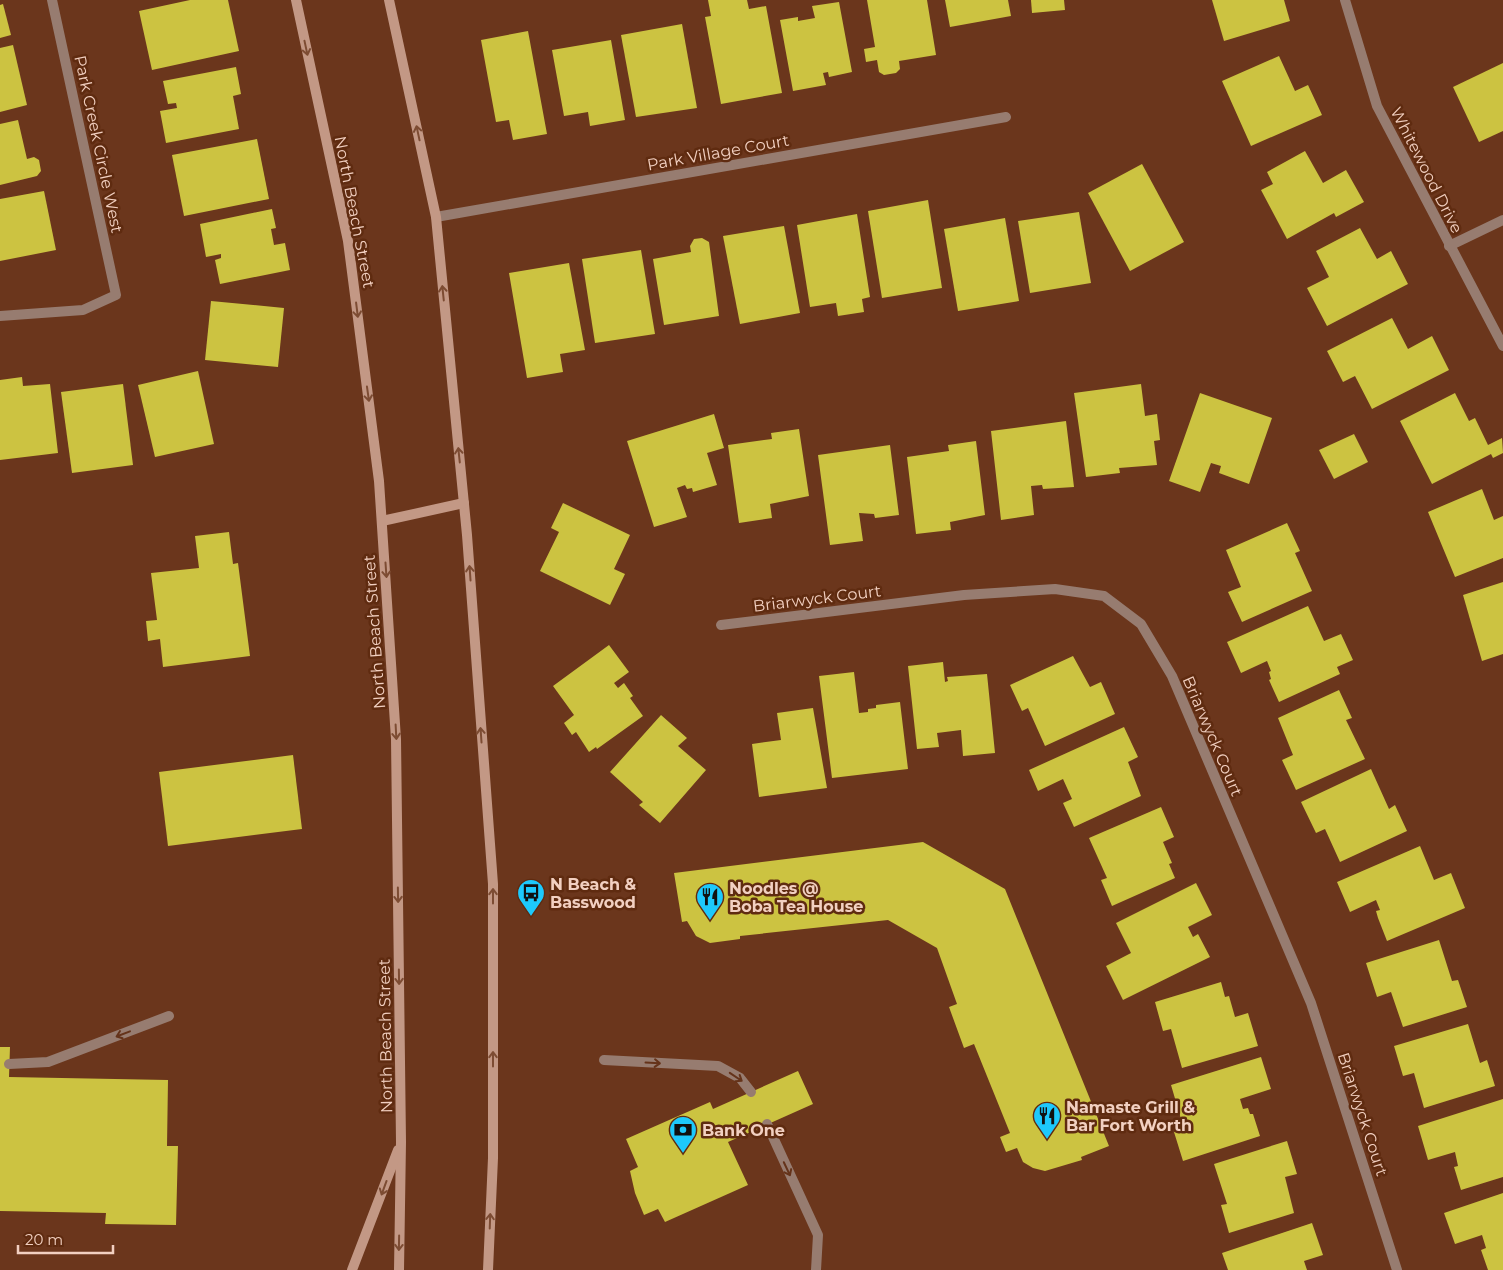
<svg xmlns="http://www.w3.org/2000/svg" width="1503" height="1270" viewBox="0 0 1503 1270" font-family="Montserrat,sans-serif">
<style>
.building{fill:#ccc341}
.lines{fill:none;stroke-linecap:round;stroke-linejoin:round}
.lane{stroke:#977c70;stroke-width:10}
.street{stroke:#977c70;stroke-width:10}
.secondary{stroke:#c39885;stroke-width:10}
.oneway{stroke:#7d4c33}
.oneway2{stroke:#65331a}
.labels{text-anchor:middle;stroke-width:5;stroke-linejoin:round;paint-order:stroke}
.street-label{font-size:16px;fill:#f2d0c1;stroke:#5f2b10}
.poi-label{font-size:16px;font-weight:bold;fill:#f2d0c1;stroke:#5f2b10;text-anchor:start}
</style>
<rect width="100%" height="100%" fill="#6b361c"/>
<g class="building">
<path d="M 190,0 L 228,0 L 239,51 L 152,70 L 139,11 Z"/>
<path d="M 708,0 L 747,0 L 749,9 L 766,6 L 782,93 L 721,104 L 705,17 L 711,16 Z"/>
<path d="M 867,0 L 927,0 L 936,55 L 899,61 L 900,69 L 896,73 L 884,75 L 879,72 L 877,60 L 866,62 L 864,49 L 875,47 Z"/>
<path d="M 945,0 L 1008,0 L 1011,16 L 950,27 Z"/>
<path d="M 1031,0 L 1064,0 L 1065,10 L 1032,13 Z"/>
<path d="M 1212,0 L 1284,0 L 1290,21 L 1224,41 Z"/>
<path d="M 839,2 L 852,72 L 829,77 L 828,72 L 823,73 L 826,85 L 793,91 L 780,20 L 798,17 L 798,21 L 815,18 L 812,6 Z"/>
<path d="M 3,4 L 11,35 L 0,38 L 0,5 Z"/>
<path d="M 682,24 L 697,108 L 636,117 L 621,35 Z"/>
<path d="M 528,31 L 547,134 L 513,140 L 509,120 L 496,122 L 481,40 Z"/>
<path d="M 611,40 L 625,120 L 590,126 L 588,112 L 564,116 L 552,50 Z"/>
<path d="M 13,45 L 27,105 L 0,112 L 0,48 Z"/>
<path d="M 1279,56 L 1295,91 L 1308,85 L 1322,115 L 1251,146 L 1222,81 Z"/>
<path d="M 1503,63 L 1503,131 L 1479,142 L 1453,87 Z"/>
<path d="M 236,67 L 241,94 L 233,96 L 239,129 L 166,143 L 160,111 L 177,108 L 176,103 L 168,104 L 163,81 Z"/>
<path d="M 18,120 L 27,159 L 34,157 L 39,160 L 41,171 L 37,176 L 0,185 L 0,124 Z"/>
<path d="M 257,139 L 269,199 L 184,216 L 172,155 Z"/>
<path d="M 1305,151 L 1323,183 L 1346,170 L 1364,202 L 1336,217 L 1334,213 L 1287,239 L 1261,190 L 1273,184 L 1267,172 Z"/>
<path d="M 1142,164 L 1184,242 L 1130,271 L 1088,193 Z"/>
<path d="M 44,191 L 56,250 L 0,261 L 0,199 Z"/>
<path d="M 928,200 L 942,288 L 882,298 L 868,211 Z"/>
<path d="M 272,209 L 276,228 L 271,229 L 274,245 L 285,243 L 290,270 L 220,284 L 215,260 L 221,258 L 221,254 L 206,257 L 200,224 Z"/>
<path d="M 1079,212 L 1091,283 L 1030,293 L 1018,221 Z"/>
<path d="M 857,214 L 870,297 L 862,299 L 864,312 L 838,316 L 836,303 L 810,307 L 797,225 Z"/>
<path d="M 1005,218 L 1019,301 L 958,311 L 944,229 Z"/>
<path d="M 784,226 L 800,313 L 740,324 L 723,236 Z"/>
<path d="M 1360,228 L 1377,259 L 1391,251 L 1408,284 L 1327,326 L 1307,288 L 1329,277 L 1316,251 Z"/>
<path d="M 702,238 L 709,242 L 719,316 L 664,325 L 653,259 L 691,252 L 690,246 L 694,239 Z"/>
<path d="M 641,250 L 655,334 L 595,343 L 582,259 Z"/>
<path d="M 569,263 L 585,350 L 560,354 L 563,372 L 527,378 L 509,273 Z"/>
<path d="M 211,301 L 284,308 L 278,367 L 205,360 Z"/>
<path d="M 1392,318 L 1408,349 L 1432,336 L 1449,370 L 1372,409 L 1355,376 L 1343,382 L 1327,351 Z"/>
<path d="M 198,371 L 214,444 L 155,457 L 138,385 Z"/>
<path d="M 22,377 L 23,386 L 50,384 L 58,453 L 0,460 L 0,380 Z"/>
<path d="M 123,384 L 133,465 L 72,473 L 61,392 Z"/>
<path d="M 1141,384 L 1145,416 L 1157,414 L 1160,440 L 1154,441 L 1157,465 L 1119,468 L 1120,473 L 1086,477 L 1074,393 Z"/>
<path d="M 1200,393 L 1272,418 L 1249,484 L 1219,473 L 1221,466 L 1211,463 L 1200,492 L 1169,481 Z"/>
<path d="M 1455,393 L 1469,421 L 1475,418 L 1488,445 L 1502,438 L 1503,453 L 1493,458 L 1491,454 L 1432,484 L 1400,421 Z"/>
<path d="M 714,414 L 724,448 L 707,453 L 717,485 L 693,492 L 692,488 L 687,489 L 685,485 L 677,488 L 687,517 L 654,527 L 627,441 Z"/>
<path d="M 1066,421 L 1074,487 L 1043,489 L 1042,485 L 1031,486 L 1034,515 L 1001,520 L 991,431 Z"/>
<path d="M 799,429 L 809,496 L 770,504 L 772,518 L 739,523 L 728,445 L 772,439 L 771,433 Z"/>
<path d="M 1354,434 L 1368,462 L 1334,479 L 1319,450 Z"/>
<path d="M 976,441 L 985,515 L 950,522 L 951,530 L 916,534 L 907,457 L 949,451 L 948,445 Z"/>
<path d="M 890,445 L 899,515 L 875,518 L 874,514 L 859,513 L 863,541 L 830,545 L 818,455 Z"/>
<path d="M 1482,489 L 1494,520 L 1503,516 L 1503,558 L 1455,577 L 1428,512 Z"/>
<path d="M 563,503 L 630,535 L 614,569 L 625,574 L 610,605 L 540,571 L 559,532 L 551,528 Z"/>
<path d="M 1287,523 L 1300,551 L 1295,553 L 1312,591 L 1242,622 L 1228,592 L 1241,587 L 1226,550 Z"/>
<path d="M 229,532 L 233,564 L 238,563 L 250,656 L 163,667 L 160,639 L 148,641 L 146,621 L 157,620 L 151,573 L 199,568 L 195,536 Z"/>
<path d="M 1503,582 L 1503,654 L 1482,661 L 1463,595 Z"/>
<path d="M 1308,606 L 1324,641 L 1341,634 L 1353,660 L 1337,667 L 1340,674 L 1279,702 L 1269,680 L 1271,679 L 1269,672 L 1271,671 L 1267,661 L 1241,673 L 1227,642 Z"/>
<path d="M 609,645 L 629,672 L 614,683 L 618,688 L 624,683 L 633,696 L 630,698 L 643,716 L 597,749 L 596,747 L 589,752 L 576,732 L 572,735 L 564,723 L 574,715 L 553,686 Z"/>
<path d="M 1073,656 L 1090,687 L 1101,682 L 1115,714 L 1045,746 L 1028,708 L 1022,711 L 1010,685 Z"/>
<path d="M 943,662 L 945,682 L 948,681 L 947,677 L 987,674 L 995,753 L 963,756 L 961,730 L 937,733 L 939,747 L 917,749 L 908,666 Z"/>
<path d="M 854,672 L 859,713 L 868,712 L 868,709 L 876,708 L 876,705 L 900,702 L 908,769 L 832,778 L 819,676 Z"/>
<path d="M 1339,690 L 1352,718 L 1346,720 L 1365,759 L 1296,790 L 1282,760 L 1293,755 L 1278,718 Z"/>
<path d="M 813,708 L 827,788 L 759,797 L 752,744 L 781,740 L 777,713 Z"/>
<path d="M 661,715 L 687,738 L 678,746 L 706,770 L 660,823 L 639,805 L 643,802 L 610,772 Z"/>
<path d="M 1124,727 L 1138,757 L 1128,762 L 1141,796 L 1074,827 L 1063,803 L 1072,799 L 1063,779 L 1038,791 L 1029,770 Z"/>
<path d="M 293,755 L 302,829 L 168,846 L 159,772 Z"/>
<path d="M 1371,769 L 1389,809 L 1395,805 L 1407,831 L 1340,862 L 1325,829 L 1316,833 L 1301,802 Z"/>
<path d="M 1161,807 L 1174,837 L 1163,842 L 1172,863 L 1169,864 L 1175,878 L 1112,906 L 1101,880 L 1107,878 L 1089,838 Z"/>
<path d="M 923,842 L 1005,889 L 1109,1146 L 1081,1157 L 1082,1160 L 1045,1171 L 1033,1168 L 1023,1162 L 1017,1148 L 1006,1152 L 1000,1137 L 1010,1133 L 974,1044 L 964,1048 L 949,1007 L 957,1004 L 937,948 L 888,920 L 740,936 L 740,939 L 710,943 L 696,936 L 687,921 L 682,922 L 674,873 Z"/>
<path d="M 1420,846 L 1434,880 L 1451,873 L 1465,908 L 1387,941 L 1378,918 L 1376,911 L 1380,910 L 1376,900 L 1350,912 L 1337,882 Z"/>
<path d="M 1196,883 L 1212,915 L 1188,927 L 1193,937 L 1198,934 L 1210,957 L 1123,1000 L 1106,966 L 1131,953 L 1116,923 Z"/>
<path d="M 1439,940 L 1452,981 L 1458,980 L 1467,1007 L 1403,1027 L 1391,992 L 1377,997 L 1366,963 Z"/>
<path d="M 1221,982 L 1225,997 L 1229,996 L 1235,1017 L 1248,1013 L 1258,1046 L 1182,1068 L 1171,1029 L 1163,1031 L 1155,1002 Z"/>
<path d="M 1468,1024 L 1480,1063 L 1487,1060 L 1495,1086 L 1424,1108 L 1414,1073 L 1403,1076 L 1394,1046 Z"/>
<path d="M 0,1047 L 10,1047 L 9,1077 L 168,1080 L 167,1146 L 178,1146 L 176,1225 L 105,1224 L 106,1213 L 0,1211 Z"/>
<path d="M 1261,1057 L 1271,1089 L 1240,1099 L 1243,1109 L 1248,1108 L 1250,1114 L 1253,1114 L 1260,1136 L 1183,1161 L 1174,1132 L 1184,1129 L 1171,1085 Z"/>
<path d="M 798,1071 L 813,1104 L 728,1142 L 748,1185 L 665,1222 L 658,1209 L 644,1215 L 635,1193 L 630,1171 L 638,1167 L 626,1139 L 710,1102 L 713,1109 Z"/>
<path d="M 1503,1099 L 1503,1177 L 1461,1190 L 1454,1167 L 1458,1166 L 1455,1152 L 1428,1160 L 1418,1126 Z"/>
<path d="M 1287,1141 L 1297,1174 L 1285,1177 L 1294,1213 L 1229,1233 L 1221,1205 L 1227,1204 L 1214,1164 Z"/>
<path d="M 1503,1193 L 1503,1270 L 1488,1270 L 1481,1250 L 1486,1248 L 1482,1235 L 1455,1244 L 1444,1213 Z"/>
<path d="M 1312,1223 L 1323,1255 L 1304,1261 L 1307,1270 L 1228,1270 L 1222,1253 Z"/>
</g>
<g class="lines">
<g class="lane">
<path d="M 604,1060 L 718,1066 L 740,1078 L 751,1092"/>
<path d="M 9,1064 L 48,1062 L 169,1016"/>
<path d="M 767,1124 L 818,1235 L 816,1270"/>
</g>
<g class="street">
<path d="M 1345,0 L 1377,106 L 1503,346"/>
<path d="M 436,217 L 1006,117"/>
<path d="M 1449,246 L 1503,220"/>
<path d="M 0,316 L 83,310 L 116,295 L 52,0"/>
<path d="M 721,625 L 964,595 L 1055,589 L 1104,596 L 1141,624 L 1172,676 L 1311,1003 L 1397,1270"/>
</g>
<g class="secondary">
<path d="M 296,0 L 348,241 L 379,481 L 396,739 L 401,1142 L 399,1270"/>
<path d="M 389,0 L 436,217 L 467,535 L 493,884 L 493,1158 L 488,1270"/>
<path d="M 382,521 L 464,503"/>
<path d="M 352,1270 L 398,1150"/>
</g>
</g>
<defs><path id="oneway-shaft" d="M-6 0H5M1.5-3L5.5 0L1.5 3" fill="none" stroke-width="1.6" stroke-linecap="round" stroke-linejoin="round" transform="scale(1.25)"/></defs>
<g class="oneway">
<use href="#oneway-shaft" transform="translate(306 48) rotate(78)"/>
<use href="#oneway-shaft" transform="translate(418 133) rotate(-102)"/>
<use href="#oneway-shaft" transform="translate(443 293) rotate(-96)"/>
<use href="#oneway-shaft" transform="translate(357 310) rotate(83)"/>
<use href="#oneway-shaft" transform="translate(368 394) rotate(82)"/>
<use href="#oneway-shaft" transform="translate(459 455) rotate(-96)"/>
<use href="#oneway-shaft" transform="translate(386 570) rotate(86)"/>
<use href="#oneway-shaft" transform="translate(470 573) rotate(-94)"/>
<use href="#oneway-shaft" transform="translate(396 732) rotate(87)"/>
<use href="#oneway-shaft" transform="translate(481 735) rotate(-94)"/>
<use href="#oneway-shaft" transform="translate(398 895) rotate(89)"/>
<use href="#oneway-shaft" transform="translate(493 896) rotate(-90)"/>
<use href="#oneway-shaft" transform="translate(399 977) rotate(89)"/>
<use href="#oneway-shaft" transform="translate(493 1059) rotate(-90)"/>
<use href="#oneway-shaft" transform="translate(384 1188) rotate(110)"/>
<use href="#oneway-shaft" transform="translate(490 1221) rotate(-88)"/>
<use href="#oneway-shaft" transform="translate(399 1243) rotate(91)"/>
</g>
<g class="oneway2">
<use href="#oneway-shaft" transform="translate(123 1034) rotate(159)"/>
<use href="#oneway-shaft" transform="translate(653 1063) rotate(3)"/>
<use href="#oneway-shaft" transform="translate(736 1077) rotate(34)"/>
<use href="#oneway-shaft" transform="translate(787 1169) rotate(65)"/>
</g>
<defs>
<symbol id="bus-pin" viewBox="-11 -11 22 30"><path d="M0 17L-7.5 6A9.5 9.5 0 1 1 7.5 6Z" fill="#1dc9fc" stroke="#5f2b10"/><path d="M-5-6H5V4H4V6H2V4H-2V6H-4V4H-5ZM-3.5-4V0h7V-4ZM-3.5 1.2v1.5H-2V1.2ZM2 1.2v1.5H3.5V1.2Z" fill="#111"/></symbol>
<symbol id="restaurant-pin" viewBox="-11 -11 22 30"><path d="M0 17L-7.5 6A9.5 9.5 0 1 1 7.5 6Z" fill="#1dc9fc" stroke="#5f2b10"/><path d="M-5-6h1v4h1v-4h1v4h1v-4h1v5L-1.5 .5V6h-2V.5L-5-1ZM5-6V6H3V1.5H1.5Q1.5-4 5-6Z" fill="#111"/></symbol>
<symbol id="bank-pin" viewBox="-11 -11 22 30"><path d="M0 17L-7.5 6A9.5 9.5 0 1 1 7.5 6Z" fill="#1dc9fc" stroke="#5f2b10"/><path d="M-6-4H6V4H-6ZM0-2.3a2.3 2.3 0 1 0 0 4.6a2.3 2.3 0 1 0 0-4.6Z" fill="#111"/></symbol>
</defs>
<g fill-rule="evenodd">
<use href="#bus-pin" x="515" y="877" width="32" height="43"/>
<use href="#restaurant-pin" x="694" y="881" width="32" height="43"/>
<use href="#restaurant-pin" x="1031" y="1100" width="32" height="43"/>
<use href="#bank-pin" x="667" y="1114" width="32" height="43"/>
</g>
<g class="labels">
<g class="street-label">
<text transform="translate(99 144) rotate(78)" y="6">Park Creek Circle West</text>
<text transform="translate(718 152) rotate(-10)" y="6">Park Village Court</text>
<text transform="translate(1427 170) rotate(63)" y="6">Whitewood Drive</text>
<text transform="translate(355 212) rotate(79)" y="6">North Beach Street</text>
<text transform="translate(817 598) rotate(-7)" y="6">Briarwyck Court</text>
<text transform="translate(374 632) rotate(-94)" y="6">North Beach Street</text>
<text transform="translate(1213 736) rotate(67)" y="6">Briarwyck Court</text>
<text transform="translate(385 1036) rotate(-91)" y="6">North Beach Street</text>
<text transform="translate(1363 1114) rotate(72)" y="6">Briarwyck Court</text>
</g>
<g class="poi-label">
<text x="550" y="890">N Beach &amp;<tspan x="550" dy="18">Basswood</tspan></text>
<text x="729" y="894">Noodles @<tspan x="729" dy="18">Boba Tea House</tspan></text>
<text x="1066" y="1113">Namaste Grill &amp;<tspan x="1066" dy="18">Bar Fort Worth</tspan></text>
<text x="702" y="1136">Bank One</text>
</g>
</g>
<path d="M18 1245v8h95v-8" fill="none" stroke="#f2d0c1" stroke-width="2.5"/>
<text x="25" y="1245" font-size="15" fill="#f2d0c1" stroke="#5f2b10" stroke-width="4" paint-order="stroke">20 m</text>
</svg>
